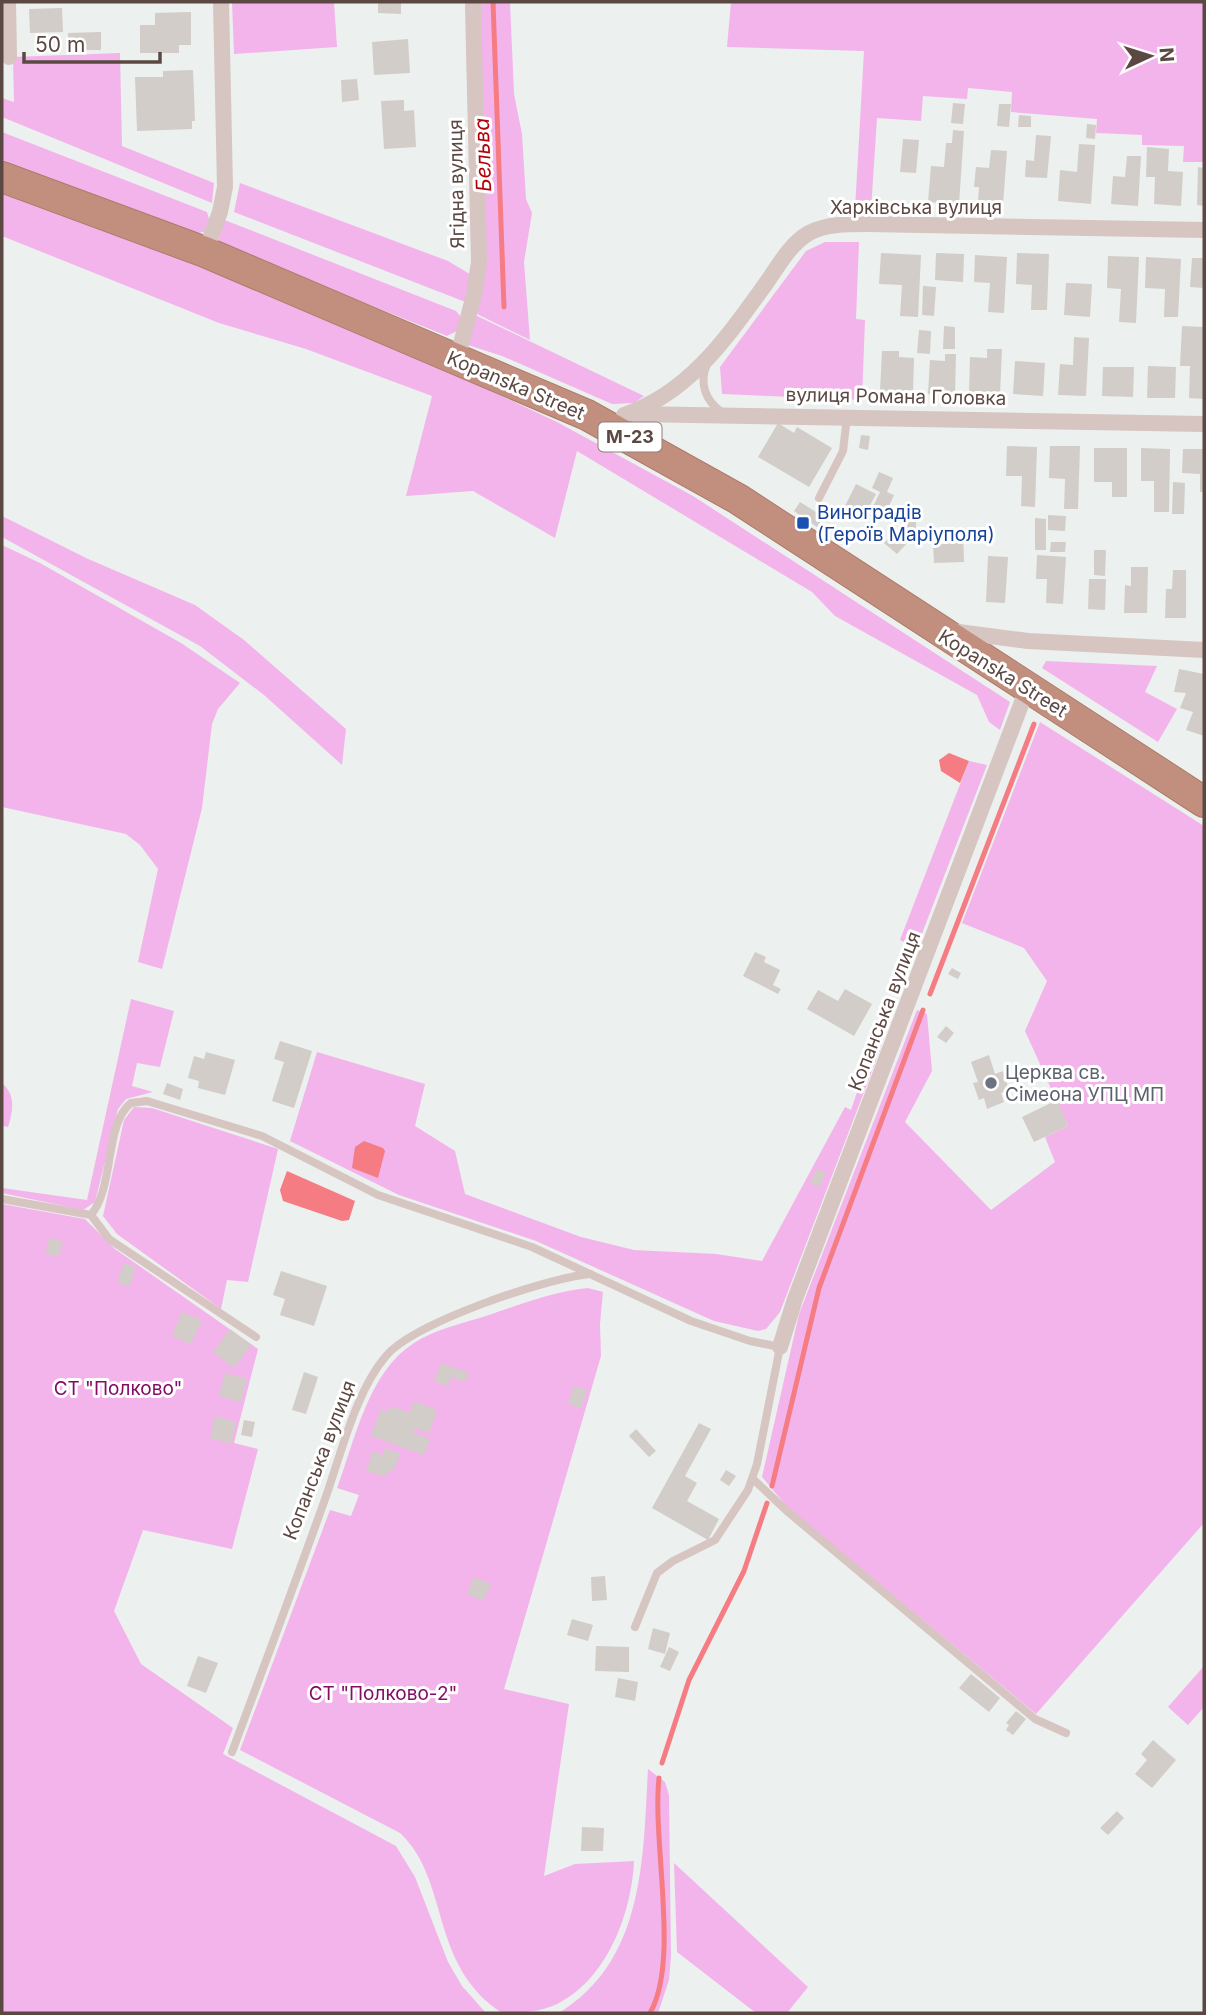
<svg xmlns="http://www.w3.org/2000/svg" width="1206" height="2015" viewBox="0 0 1206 2015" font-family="Inter,sans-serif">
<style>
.green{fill:#f3b4eb}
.water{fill:#f57c83}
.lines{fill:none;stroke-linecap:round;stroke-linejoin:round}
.stream{stroke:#f57c83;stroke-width:5}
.building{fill:#d2cdc8}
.highway-casing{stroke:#ad7b69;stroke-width:32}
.lane{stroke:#d6c5c1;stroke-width:8}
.street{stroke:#d6c5c1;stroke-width:16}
.highway{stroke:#c28f7e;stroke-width:30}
.transit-dot{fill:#1a4fb4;stroke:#fff;stroke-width:2.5}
.worship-dot{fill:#6b7280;stroke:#fff;stroke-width:2.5}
.labels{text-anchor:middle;stroke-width:6;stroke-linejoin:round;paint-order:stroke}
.shield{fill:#fff;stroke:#8d7f7b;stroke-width:2}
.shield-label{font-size:18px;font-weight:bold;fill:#5c4843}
.street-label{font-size:19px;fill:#5c4843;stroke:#fff}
.transit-label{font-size:19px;fill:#164399;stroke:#fff;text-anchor:start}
.worship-label{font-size:19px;fill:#5b616d;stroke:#fff;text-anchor:start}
.park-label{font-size:19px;fill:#840c67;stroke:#fff}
.water-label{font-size:21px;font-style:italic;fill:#b20009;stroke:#fff}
</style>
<rect width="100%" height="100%" fill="#ecf0ef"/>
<g class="green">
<path d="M 232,2 L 334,2 L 337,47 L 234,54 Z"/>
<path d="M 477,2 L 510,2 L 514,94 L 522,134 L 526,199 L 532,213 L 524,262 L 530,340 L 473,312 Z"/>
<path d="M 731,2 L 1204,2 L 1204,162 L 1183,162 L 1184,146 L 1142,145 L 1142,135 L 1096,133 L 1097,119 L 1011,112 L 1012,92 L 968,88 L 967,99 L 923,96 L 921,121 L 877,118 L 871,210 L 855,209 L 864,51 L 727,47 Z"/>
<path d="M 120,53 L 122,146 L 214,183 L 212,203 L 2,117 L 2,98 L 14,102 L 13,57 Z"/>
<path d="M 2,132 L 207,212 L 209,219 L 204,232 L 197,233 L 2,162 Z"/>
<path d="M 240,183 L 448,261 L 473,276 L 468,303 L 234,212 Z"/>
<path d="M 2,192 L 198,266 L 421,358 L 557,422 L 693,496 L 1010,702 L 1000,730 L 989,722 L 977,695 L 835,616 L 812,592 L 577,451 L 555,538 L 473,491 L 406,496 L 432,396 L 306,349 L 219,323 L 2,236 Z"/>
<path d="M 222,219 L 456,311 L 461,317 L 457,331 L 447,336 L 223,246 L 217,237 Z"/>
<path d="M 825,242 L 859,242 L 856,319 L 865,320 L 862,400 L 722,394 L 720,367 L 806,251 Z"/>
<path d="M 473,314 L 644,396 L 634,403 L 612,404 L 502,356 L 465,344 Z"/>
<path d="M 2,516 L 86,558 L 195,605 L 244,640 L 346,729 L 342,765 L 264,695 L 200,646 L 2,537 Z"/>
<path d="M 2,545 L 40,563 L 181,643 L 240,683 L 218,709 L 212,724 L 202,808 L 162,969 L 138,962 L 158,869 L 140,845 L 126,834 L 2,807 Z"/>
<path d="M 1046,661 L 1157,666 L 1145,692 L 1177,709 L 1158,742 L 1042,668 Z"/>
<path d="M 1040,722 L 1204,826 L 1204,1523 L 1036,1714 L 789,1509 L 762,1477 L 799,1314 L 917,1010 L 927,1014 L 932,1071 L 905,1122 L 991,1210 L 1055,1162 L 1045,1137 L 1068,1126 L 1025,1031 L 1047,981 L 1024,948 L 962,923 Z"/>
<path d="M 969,761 L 987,765 L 916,949 L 900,940 Z"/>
<path d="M 131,999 L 174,1011 L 160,1067 L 137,1063 L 132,1086 L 153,1092 L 126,1099 L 118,1109 L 95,1202 L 83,1210 L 2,1193 L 2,1188 L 87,1200 Z"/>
<path d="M 885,1010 L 889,1018 L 880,1050 L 780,1312 L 766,1329 L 758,1331 L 714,1321 L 536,1241 L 399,1195 L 290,1141 L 317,1052 L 425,1084 L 415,1126 L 455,1151 L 465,1194 L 581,1237 L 634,1250 L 716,1254 L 762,1261 L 845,1107 L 851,1110 Z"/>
<path d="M 2,1083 C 16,1095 13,1111 8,1127 L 2,1126 Z"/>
<path d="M 134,1107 L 152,1108 L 278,1149 L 248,1282 L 227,1280 L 221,1309 L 117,1234 L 103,1216 L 124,1120 Z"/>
<path d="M 2,1204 L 85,1219 L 115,1249 L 258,1349 L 234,1443 L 258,1449 L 232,1549 L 143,1530 L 114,1611 L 141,1664 L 233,1728 L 223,1754 L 396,1846 L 415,1877 L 448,1962 L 462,1986 L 486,2013 L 2,2013 Z"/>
<path d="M 588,1288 L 603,1292 L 600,1324 L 601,1356 L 504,1689 L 569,1704 L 544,1876 L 575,1864 L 634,1861 C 632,1910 609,1974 564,2000 C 546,2012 523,2013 502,2013 C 428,1964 451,1881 400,1833 L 240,1750 L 330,1510 L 351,1516 L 359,1495 L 337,1488 C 355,1440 368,1372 414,1343 C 436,1329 464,1323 489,1315 C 522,1304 554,1291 588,1288 Z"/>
<path d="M 1204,1666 L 1204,1707 L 1188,1725 L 1168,1707 Z"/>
<path d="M 648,1769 L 665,1782 L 669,1795 L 671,1956 L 669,1980 L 658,2013 L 559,2013 C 645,1960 643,1858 648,1769 Z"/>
<path d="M 674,1863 L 808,1987 L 787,2013 L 756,2013 L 677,1952 Z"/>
</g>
<g class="water">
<path d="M 949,753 L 969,761 L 960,783 L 941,771 L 939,760 Z"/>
<path d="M 364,1141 L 383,1148 L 385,1151 L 378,1178 L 352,1168 L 355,1147 Z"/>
<path d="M 287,1171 L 355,1201 L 349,1220 L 342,1221 L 283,1201 L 280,1190 Z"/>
</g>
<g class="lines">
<g class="stream">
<path d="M 493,2 L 504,307"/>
<path d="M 930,994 L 1034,724"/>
<path d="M 772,1486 L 819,1288 L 923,1010"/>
<path d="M 662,1763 L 689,1680 L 744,1571 L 767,1503"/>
<path d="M 650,2013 C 680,1961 652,1843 659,1778"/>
</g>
</g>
<g class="building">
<path d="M 378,2 L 401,2 L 401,14 L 378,13 Z"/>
<path d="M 62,8 L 63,32 L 30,33 L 29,9 Z"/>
<path d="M 191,12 L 191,45 L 179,45 L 179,53 L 140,53 L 140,25 L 155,25 L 155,13 Z"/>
<path d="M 101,32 L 101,50 L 68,50 L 68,33 Z"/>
<path d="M 408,39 L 410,73 L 374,75 L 372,42 Z"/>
<path d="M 193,70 L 195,121 L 192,121 L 192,129 L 137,131 L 135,77 L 163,77 L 163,71 Z"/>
<path d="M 357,79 L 359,100 L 342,102 L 341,80 Z"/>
<path d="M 404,100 L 404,111 L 414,110 L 416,147 L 384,149 L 381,101 Z"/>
<path d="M 953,103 L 965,104 L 963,124 L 951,123 Z"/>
<path d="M 999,104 L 1011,104 L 1009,127 L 997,126 Z"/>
<path d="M 1019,115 L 1031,116 L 1031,127 L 1018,127 Z"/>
<path d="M 1087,124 L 1096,125 L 1095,139 L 1086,138 Z"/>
<path d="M 953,130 L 964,131 L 959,204 L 928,202 L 931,166 L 944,167 L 946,143 L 952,143 Z"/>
<path d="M 1036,135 L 1051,136 L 1047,178 L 1025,177 L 1026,160 L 1034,161 Z"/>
<path d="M 903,139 L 919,140 L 916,173 L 900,172 Z"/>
<path d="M 1079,144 L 1095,145 L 1091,204 L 1058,201 L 1060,170 L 1077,172 Z"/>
<path d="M 1147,147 L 1169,149 L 1168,171 L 1183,172 L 1181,206 L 1154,204 L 1155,177 L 1146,177 Z"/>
<path d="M 991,150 L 1007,151 L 1003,205 L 978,202 L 979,187 L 974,187 L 976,167 L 989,168 Z"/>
<path d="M 1127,156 L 1141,156 L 1138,206 L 1111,204 L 1113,176 L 1125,177 Z"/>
<path d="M 1198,167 L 1204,168 L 1204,206 L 1197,205 Z"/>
<path d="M 881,253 L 921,255 L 918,317 L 900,316 L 902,285 L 879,284 Z"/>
<path d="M 936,253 L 964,254 L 963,282 L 935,280 Z"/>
<path d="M 1017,253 L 1049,254 L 1047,310 L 1031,310 L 1032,285 L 1016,284 Z"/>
<path d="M 975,255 L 1007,257 L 1004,313 L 988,312 L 990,283 L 974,282 Z"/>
<path d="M 1108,256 L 1139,257 L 1136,323 L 1119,322 L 1121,289 L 1107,288 Z"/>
<path d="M 1146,257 L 1181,259 L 1178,317 L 1164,317 L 1165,289 L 1145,288 Z"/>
<path d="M 1192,258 L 1204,258 L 1204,288 L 1190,287 Z"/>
<path d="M 1066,283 L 1092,284 L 1090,317 L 1064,315 Z"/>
<path d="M 923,286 L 936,287 L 934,316 L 922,315 Z"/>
<path d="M 944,326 L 955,327 L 955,349 L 943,349 Z"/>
<path d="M 1182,326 L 1204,327 L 1204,399 L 1189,398 L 1190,366 L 1180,366 Z"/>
<path d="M 919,330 L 931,331 L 930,354 L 917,353 Z"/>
<path d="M 1074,337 L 1089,338 L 1086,396 L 1058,395 L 1060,364 L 1073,365 Z"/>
<path d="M 987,349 L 1002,349 L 1000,395 L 969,393 L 970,357 L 987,358 Z"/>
<path d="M 882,351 L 899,351 L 899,357 L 914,358 L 913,392 L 880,391 Z"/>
<path d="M 945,354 L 956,354 L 955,395 L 928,394 L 930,360 L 945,361 Z"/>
<path d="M 1015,361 L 1045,363 L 1043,396 L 1013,394 Z"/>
<path d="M 1148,366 L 1176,367 L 1175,398 L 1147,398 Z"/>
<path d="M 1103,367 L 1134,367 L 1133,397 L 1102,396 Z"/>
<path d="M 778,423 L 794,433 L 797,427 L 832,448 L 809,487 L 758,457 Z"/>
<path d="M 861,435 L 870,436 L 868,450 L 859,448 Z"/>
<path d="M 1007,446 L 1037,447 L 1035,507 L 1021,506 L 1022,476 L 1006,476 Z"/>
<path d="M 1050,446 L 1080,446 L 1078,509 L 1064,509 L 1065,479 L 1049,478 Z"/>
<path d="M 1094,448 L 1127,448 L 1127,497 L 1112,497 L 1112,482 L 1094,482 Z"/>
<path d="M 1141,448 L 1170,449 L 1169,512 L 1154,512 L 1154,481 L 1141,481 Z"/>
<path d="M 1183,449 L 1204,449 L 1204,492 L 1200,492 L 1200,474 L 1182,473 Z"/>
<path d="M 879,472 L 893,478 L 887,492 L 894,495 L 884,517 L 871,511 L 880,492 L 872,488 Z"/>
<path d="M 1173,482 L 1185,483 L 1184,514 L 1172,514 Z"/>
<path d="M 856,484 L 876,494 L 865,515 L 845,506 Z"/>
<path d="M 800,502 L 824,517 L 817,527 L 794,511 Z"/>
<path d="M 1048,515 L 1066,516 L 1065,531 L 1048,530 Z"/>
<path d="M 1035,518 L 1046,519 L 1046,550 L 1035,550 Z"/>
<rect x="907" y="522" width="9" height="16"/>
<path d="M 896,530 L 909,541 L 897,554 L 884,543 Z"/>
<path d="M 963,530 L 964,562 L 934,563 L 933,544 L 946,544 L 946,531 Z"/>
<path d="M 1051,542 L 1066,542 L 1065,552 L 1050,552 Z"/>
<path d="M 1094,550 L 1106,550 L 1105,576 L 1094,575 Z"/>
<path d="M 1037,555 L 1066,557 L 1063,604 L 1046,603 L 1047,579 L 1036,579 Z"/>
<path d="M 988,556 L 1008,557 L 1005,603 L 986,602 Z"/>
<path d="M 1131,567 L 1148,567 L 1147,613 L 1124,613 L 1125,585 L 1131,586 Z"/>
<path d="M 1173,570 L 1186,570 L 1186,618 L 1165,618 L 1166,589 L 1172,589 Z"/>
<path d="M 1089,579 L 1106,579 L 1105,610 L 1088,609 Z"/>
<path d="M 1179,669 L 1204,674 L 1204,736 L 1186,730 L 1193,712 L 1180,708 L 1186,693 L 1174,692 Z"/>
<path d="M 755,952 L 766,957 L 764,962 L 780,970 L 773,985 L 781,989 L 778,994 L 743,976 Z"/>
<path d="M 952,968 L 961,973 L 958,979 L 948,974 Z"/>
<path d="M 845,989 L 872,1004 L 854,1036 L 807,1009 L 818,990 L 838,1001 Z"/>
<path d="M 946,1026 L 954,1033 L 946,1043 L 937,1037 Z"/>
<path d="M 280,1041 L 312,1051 L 294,1108 L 272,1101 L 284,1062 L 274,1059 Z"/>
<path d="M 206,1052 L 235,1060 L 225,1095 L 198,1088 L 199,1081 L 188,1078 L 194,1056 L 204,1059 Z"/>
<path d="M 989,1055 L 995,1074 L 1003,1071 L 1009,1090 L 1001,1093 L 1004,1102 L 987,1109 L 984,1098 L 979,1100 L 973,1083 L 978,1082 L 971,1062 Z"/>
<path d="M 167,1083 L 183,1089 L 180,1100 L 163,1094 Z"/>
<path d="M 1057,1100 L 1068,1126 L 1034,1142 L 1022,1117 Z"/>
<path d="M 817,1169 L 826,1173 L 819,1187 L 810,1183 Z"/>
<path d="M 50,1237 L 63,1242 L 58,1257 L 45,1253 Z"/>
<path d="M 124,1263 L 136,1267 L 129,1287 L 117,1282 Z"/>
<path d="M 281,1271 L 327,1286 L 314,1326 L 280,1315 L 285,1299 L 273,1295 Z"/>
<path d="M 182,1312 L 202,1320 L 191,1344 L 172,1336 Z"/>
<path d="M 230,1329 L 251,1345 L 234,1368 L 213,1352 Z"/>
<path d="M 441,1363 L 469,1373 L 465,1382 L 451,1377 L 448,1386 L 434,1381 Z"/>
<path d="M 304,1372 L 318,1377 L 306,1414 L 292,1410 Z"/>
<path d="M 225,1373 L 247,1379 L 241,1402 L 219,1396 Z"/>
<path d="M 574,1386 L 587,1390 L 581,1408 L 568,1404 Z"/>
<path d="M 414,1401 L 437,1410 L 429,1433 L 415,1428 L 414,1433 L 430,1439 L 424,1455 L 371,1436 L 381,1409 L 389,1412 L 391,1406 L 410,1413 Z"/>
<path d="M 215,1416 L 236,1422 L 231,1444 L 210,1438 Z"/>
<path d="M 244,1420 L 255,1422 L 252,1437 L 241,1435 Z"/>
<path d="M 699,1423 L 711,1429 L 685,1476 L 697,1483 L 687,1501 L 719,1519 L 708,1540 L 652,1508 Z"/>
<path d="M 636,1429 L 656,1451 L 649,1457 L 629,1436 Z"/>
<path d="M 385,1448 L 400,1453 L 395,1468 L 383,1476 L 366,1471 L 373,1451 L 383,1455 Z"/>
<path d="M 726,1470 L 736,1476 L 729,1486 L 720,1480 Z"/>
<path d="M 605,1576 L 607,1600 L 592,1601 L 591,1577 Z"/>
<path d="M 474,1577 L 491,1584 L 483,1601 L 467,1594 Z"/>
<path d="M 572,1619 L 593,1625 L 588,1641 L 567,1635 Z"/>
<path d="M 653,1628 L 670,1633 L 665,1654 L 648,1649 Z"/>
<path d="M 596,1646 L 629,1647 L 629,1672 L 595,1671 Z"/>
<path d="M 669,1647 L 679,1652 L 670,1671 L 660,1667 Z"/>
<path d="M 198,1656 L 218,1663 L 206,1693 L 187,1686 Z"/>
<path d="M 971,1674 L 1000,1698 L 989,1712 L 959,1688 Z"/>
<path d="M 618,1678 L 638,1682 L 635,1701 L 615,1697 Z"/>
<path d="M 1016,1711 L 1026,1719 L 1013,1735 L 1006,1730 L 1009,1725 L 1006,1723 Z"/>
<path d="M 1153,1740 L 1176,1760 L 1152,1788 L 1135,1774 L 1147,1760 L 1141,1754 Z"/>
<path d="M 1117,1811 L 1124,1818 L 1108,1835 L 1100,1828 Z"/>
<path d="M 582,1827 L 604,1828 L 603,1851 L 581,1851 Z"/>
</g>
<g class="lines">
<defs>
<path id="highway" d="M 2,177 L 205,252 L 587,415 L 738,499 L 1204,802"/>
</defs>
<use href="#highway" class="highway-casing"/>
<g class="lane">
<path d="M 707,364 C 699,383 705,401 722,412"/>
<path d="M 819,498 L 843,451 L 847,416"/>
<path d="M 2,1199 L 91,1215 L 109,1239 L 256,1337"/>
<path d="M 91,1215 C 115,1186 104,1124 131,1103 L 147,1101 L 262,1136 L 378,1195 L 532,1247 L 691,1321 L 750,1341 L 780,1347 L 757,1464 L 748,1490 L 715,1540 L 673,1561 L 657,1573 L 635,1627"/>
<path d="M 753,1479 L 788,1512 L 1035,1719 L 1066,1733"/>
<path d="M 232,1752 C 263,1669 294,1586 324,1502 C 340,1458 355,1392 386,1356 C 413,1323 546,1278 590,1274"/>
</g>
<g class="street">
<path d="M 8,2 L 9,57"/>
<path d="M 205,252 L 220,212 L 225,187 L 221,2"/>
<path d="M 457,359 L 474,295 L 479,262 L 473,6"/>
<path d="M 634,414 L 1204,424"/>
<path d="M 624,415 C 690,393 728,336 767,282 C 779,265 790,244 809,233 C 826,224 847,224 867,224 L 1204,230"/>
<path d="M 951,631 L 1028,641 L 1204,650"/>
<path d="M 780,1347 L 795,1299 L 1027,689"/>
</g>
<use href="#highway" class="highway"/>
</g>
<rect class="transit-dot" x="796" y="516" width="14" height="14" rx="3.5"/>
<circle class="worship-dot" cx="991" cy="1083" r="7"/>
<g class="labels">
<rect class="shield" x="598.5" y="422.5" width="63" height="29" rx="5"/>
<g class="shield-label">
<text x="630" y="443">М-23</text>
</g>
<g class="street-label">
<text transform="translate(456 184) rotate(-91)" y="7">Ягідна вулиця</text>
<text x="916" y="214">Харківська вулиця</text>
<text transform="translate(516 385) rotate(23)" y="7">Kopanska Street</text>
<text transform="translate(896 396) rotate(1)" y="7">вулиця Романа Головка</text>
<text transform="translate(1003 673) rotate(32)" y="7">Kopanska Street</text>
<text transform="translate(884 1011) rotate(-69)" y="7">Копанська вулиця</text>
<text transform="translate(319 1460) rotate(-69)" y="7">Копанська вулиця</text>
</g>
<g class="transit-label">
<text x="817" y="519">Виноградів<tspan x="817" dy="22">(Героїв Маріуполя)</tspan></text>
</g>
<g class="worship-label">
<text x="1005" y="1079">Церква св.<tspan x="1005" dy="22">Сімеона УПЦ МП</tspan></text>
</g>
<g class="park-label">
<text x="118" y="1395">СТ "Полково"</text>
<text x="383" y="1700">СТ "Полково-2"</text>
</g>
<g class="water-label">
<text transform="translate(483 155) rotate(-92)" y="7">Бельва</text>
</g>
</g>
<rect width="1206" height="2015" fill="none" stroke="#5c4843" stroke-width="7"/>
<g transform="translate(1150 56) rotate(86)" stroke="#ffffff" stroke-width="5" paint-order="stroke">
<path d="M0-5L12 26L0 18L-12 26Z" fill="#5c4843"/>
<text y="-10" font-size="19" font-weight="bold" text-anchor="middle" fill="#5c4843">N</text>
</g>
<path d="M24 52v10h136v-10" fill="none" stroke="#5c4843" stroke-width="3.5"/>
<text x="35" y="52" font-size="21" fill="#5c4843" stroke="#ffffff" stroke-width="5" paint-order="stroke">50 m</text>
</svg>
